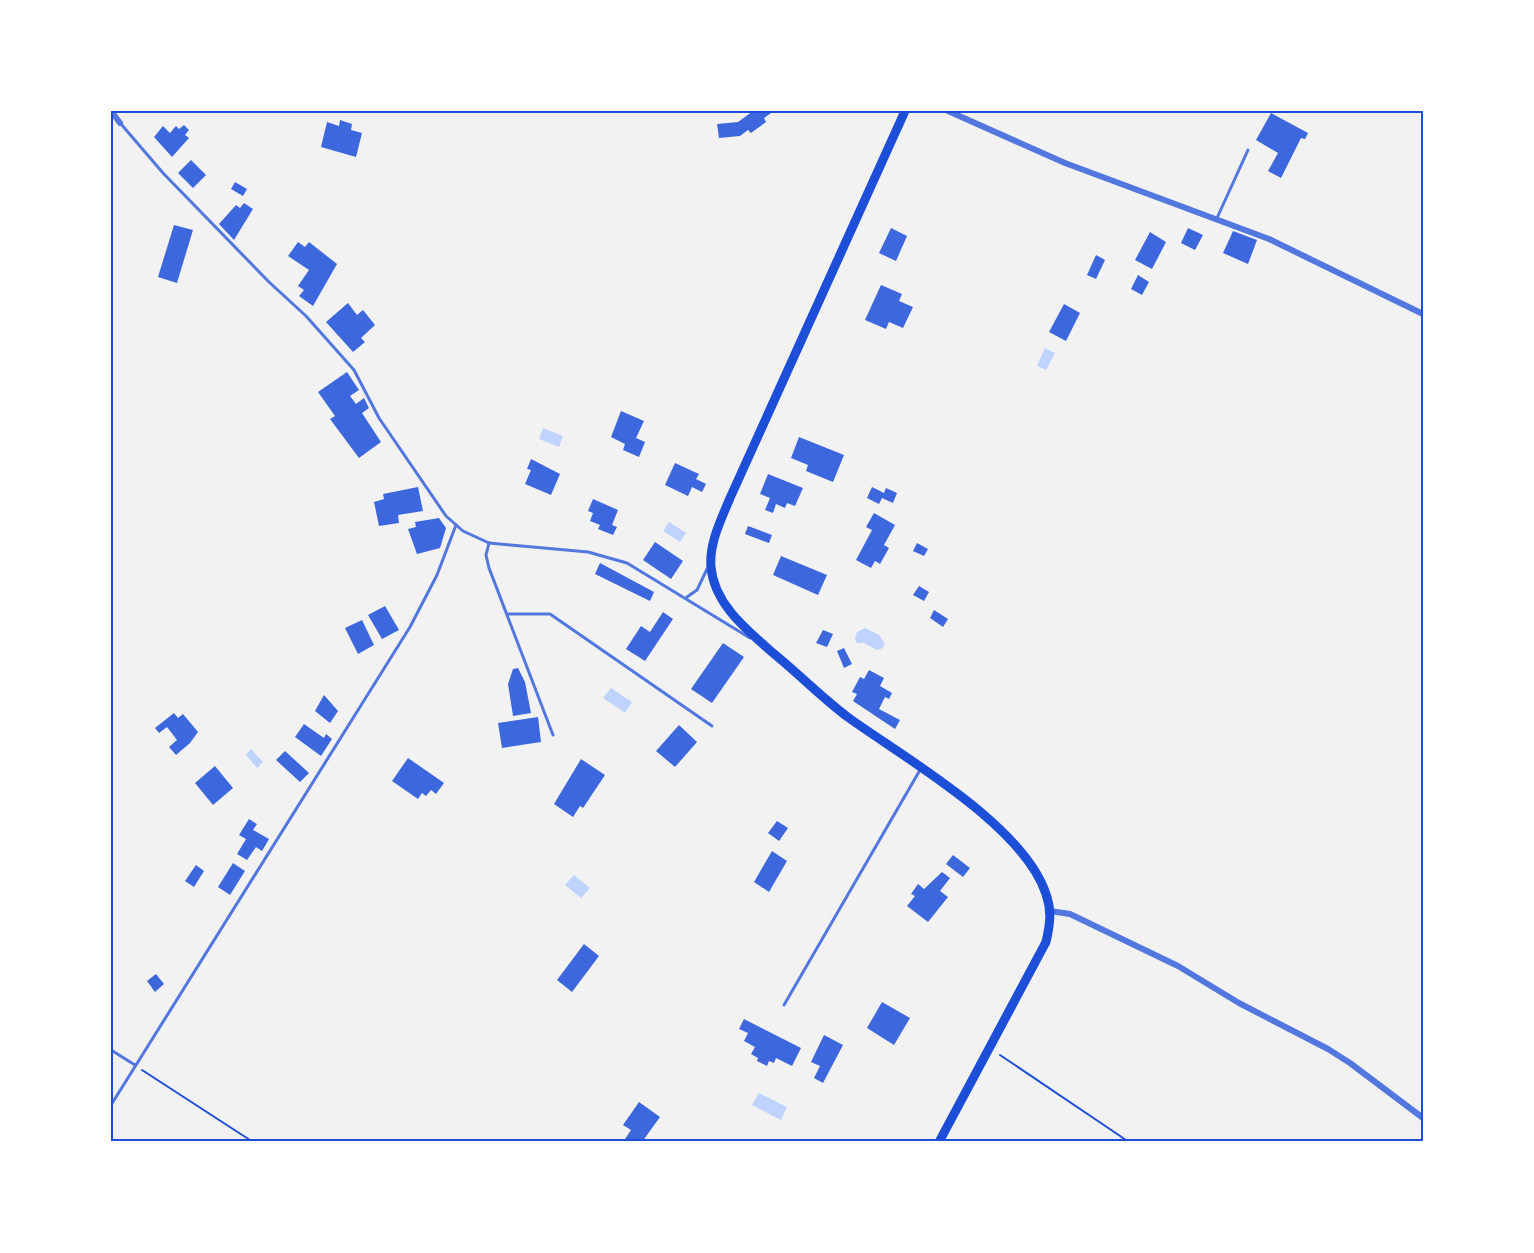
<svg xmlns="http://www.w3.org/2000/svg" width="1534" height="1253" viewBox="0 0 1534 1253" font-family="'Archivo Narrow',sans-serif">
<style>
.water{fill:#bfd3fe}
.building{fill:#3d67dc}
.lines{fill:none;stroke-linecap:round;stroke-linejoin:round}
.path{stroke:#1d4ed8;stroke-width:2}
.service{stroke:#5277de;stroke-width:3}
.minor{stroke:#5277de;stroke-width:6}
.secondary{stroke:#1d4ed8;stroke-width:9}
.neatline{fill:none;stroke:#1d4ed8;stroke-width:2}
</style>
<rect width="100%" height="100%" fill="#f2f2f2"/>
<g class="water">
<path d="M 1045,348 L 1055,353 L 1046,370 L 1037,366 Z"/>
<path d="M 543,428 L 563,436 L 559,447 L 539,439 Z"/>
<path d="M 669,522 L 686,533 L 680,542 L 663,531 Z"/>
<path d="M 865,628 L 879,635 L 885,644 L 883,648 L 877,650 L 864,643 L 857,643 L 855,638 L 857,632 Z"/>
<path d="M 611,688 L 632,702 L 625,713 L 603,698 Z"/>
<path d="M 251,749 L 263,762 L 257,768 L 246,755 Z"/>
<path d="M 574,875 L 590,888 L 581,898 L 565,885 Z"/>
<path d="M 759,1093 L 787,1107 L 781,1120 L 752,1105 Z"/>
</g>
<g class="building">
<path d="M 753,111 L 774,111 L 764,118 L 766,122 L 751,133 L 748,130 L 740,136 L 719,138 L 717,124 L 738,122 Z"/>
<path d="M 1271,113 L 1308,133 L 1305,139 L 1301,138 L 1281,178 L 1268,171 L 1278,153 L 1256,140 Z"/>
<path d="M 340,120 L 352,124 L 351,130 L 362,133 L 356,157 L 321,147 L 327,122 L 339,126 Z"/>
<path d="M 184,125 L 189,130 L 185,135 L 189,138 L 172,157 L 154,137 L 163,126 L 170,133 L 176,126 L 179,129 Z"/>
<path d="M 191,160 L 206,175 L 193,188 L 178,173 Z"/>
<path d="M 235,182 L 247,189 L 243,196 L 231,189 Z"/>
<path d="M 244,203 L 253,209 L 234,240 L 219,224 L 236,205 L 240,208 Z"/>
<path d="M 174,225 L 193,230 L 177,283 L 158,277 Z"/>
<path d="M 891,228 L 907,236 L 896,261 L 879,253 Z"/>
<path d="M 1188,228 L 1203,235 L 1195,250 L 1181,243 Z"/>
<path d="M 1233,231 L 1257,240 L 1248,264 L 1223,253 Z"/>
<path d="M 1150,232 L 1166,242 L 1152,269 L 1135,260 Z"/>
<path d="M 298,242 L 305,247 L 309,242 L 337,264 L 313,306 L 299,296 L 304,290 L 298,286 L 309,270 L 288,256 Z"/>
<path d="M 1096,255 L 1105,260 L 1096,279 L 1087,275 Z"/>
<path d="M 1138,275 L 1149,282 L 1142,295 L 1131,289 Z"/>
<path d="M 881,285 L 902,294 L 899,301 L 913,307 L 903,328 L 889,322 L 886,329 L 865,320 Z"/>
<path d="M 348,303 L 357,315 L 363,310 L 375,325 L 361,338 L 365,342 L 353,352 L 326,322 Z"/>
<path d="M 1064,304 L 1080,313 L 1066,341 L 1049,332 Z"/>
<path d="M 347,372 L 359,390 L 350,396 L 356,404 L 364,398 L 369,408 L 362,413 L 381,442 L 359,458 L 330,419 L 335,416 L 318,392 Z"/>
<path d="M 621,411 L 644,421 L 636,438 L 645,442 L 639,457 L 623,450 L 625,444 L 611,437 Z"/>
<path d="M 799,437 L 844,455 L 833,482 L 806,471 L 808,465 L 791,458 Z"/>
<path d="M 531,459 L 560,474 L 551,495 L 525,484 L 531,470 L 527,469 Z"/>
<path d="M 675,463 L 699,474 L 696,479 L 706,484 L 702,492 L 692,487 L 688,496 L 665,485 Z"/>
<path d="M 768,474 L 803,488 L 795,506 L 787,503 L 785,508 L 776,504 L 773,513 L 765,510 L 770,498 L 760,494 Z"/>
<path d="M 418,487 L 423,511 L 398,515 L 399,523 L 379,526 L 374,502 L 384,499 L 383,494 Z"/>
<path d="M 872,487 L 884,493 L 886,488 L 897,493 L 893,503 L 882,498 L 879,504 L 867,498 Z"/>
<path d="M 593,499 L 618,510 L 612,525 L 617,527 L 613,535 L 598,529 L 600,525 L 590,521 L 593,513 L 588,511 Z"/>
<path d="M 874,513 L 895,525 L 884,545 L 889,548 L 880,564 L 875,561 L 871,568 L 856,560 L 872,530 L 866,527 Z"/>
<path d="M 439,518 L 446,528 L 440,548 L 417,554 L 408,529 L 416,527 L 415,522 Z"/>
<path d="M 748,526 L 772,535 L 769,543 L 745,534 Z"/>
<path d="M 655,542 L 683,561 L 671,579 L 643,560 Z"/>
<path d="M 917,543 L 928,549 L 924,556 L 913,551 Z"/>
<path d="M 781,556 L 827,575 L 818,595 L 773,575 Z"/>
<path d="M 600,563 L 654,592 L 650,601 L 595,574 Z"/>
<path d="M 919,586 L 929,592 L 924,601 L 913,595 Z"/>
<path d="M 385,606 L 399,630 L 382,639 L 368,615 Z"/>
<path d="M 934,610 L 948,619 L 943,627 L 930,618 Z"/>
<path d="M 663,612 L 673,619 L 645,661 L 626,649 L 641,626 L 650,632 Z"/>
<path d="M 362,620 L 374,645 L 358,654 L 345,628 Z"/>
<path d="M 823,630 L 833,634 L 827,647 L 816,643 Z"/>
<path d="M 723,643 L 744,657 L 712,703 L 691,689 Z"/>
<path d="M 844,648 L 852,664 L 844,668 L 837,651 Z"/>
<path d="M 518,668 L 525,682 L 531,713 L 513,716 L 508,684 L 513,669 Z"/>
<path d="M 869,670 L 884,678 L 880,686 L 892,693 L 889,699 L 885,697 L 879,709 L 900,720 L 895,729 L 853,701 L 857,694 L 852,692 L 860,677 L 864,679 Z"/>
<path d="M 324,695 L 338,711 L 330,723 L 315,711 Z"/>
<path d="M 174,713 L 178,718 L 183,714 L 198,732 L 190,743 L 176,755 L 169,747 L 177,740 L 167,727 L 159,733 L 155,728 Z"/>
<path d="M 538,717 L 541,742 L 502,748 L 498,723 Z"/>
<path d="M 304,724 L 324,738 L 326,734 L 332,739 L 321,756 L 295,737 Z"/>
<path d="M 679,725 L 697,742 L 675,767 L 656,751 Z"/>
<path d="M 285,751 L 309,773 L 300,782 L 276,760 Z"/>
<path d="M 408,758 L 444,783 L 436,794 L 431,790 L 426,796 L 422,793 L 418,799 L 392,781 Z"/>
<path d="M 581,759 L 605,775 L 583,808 L 580,806 L 573,817 L 554,804 Z"/>
<path d="M 215,766 L 233,788 L 213,805 L 195,783 Z"/>
<path d="M 249,819 L 257,824 L 253,830 L 269,839 L 262,851 L 256,847 L 247,860 L 237,854 L 246,839 L 239,835 Z"/>
<path d="M 777,821 L 788,828 L 779,841 L 768,833 Z"/>
<path d="M 772,851 L 787,861 L 769,892 L 754,882 Z"/>
<path d="M 953,855 L 970,868 L 963,877 L 946,864 Z"/>
<path d="M 233,863 L 245,871 L 230,895 L 218,887 Z"/>
<path d="M 196,865 L 204,871 L 194,887 L 185,881 Z"/>
<path d="M 942,872 L 950,878 L 940,891 L 948,897 L 928,922 L 907,906 L 915,896 L 911,894 L 918,884 L 924,889 Z"/>
<path d="M 584,944 L 599,956 L 572,992 L 557,980 Z"/>
<path d="M 156,974 L 164,984 L 155,992 L 147,981 Z"/>
<path d="M 882,1002 L 910,1018 L 894,1045 L 867,1028 Z"/>
<path d="M 744,1019 L 801,1048 L 792,1066 L 776,1058 L 774,1063 L 769,1061 L 767,1066 L 757,1061 L 758,1058 L 751,1054 L 755,1047 L 744,1041 L 748,1033 L 739,1029 Z"/>
<path d="M 824,1035 L 843,1045 L 823,1083 L 814,1078 L 820,1066 L 811,1062 Z"/>
<path d="M 639,1102 L 660,1117 L 642,1142 L 623,1142 L 631,1130 L 623,1125 Z"/>
</g>
<g class="lines">
<g class="path">
<path d="M 1000,1055 L 1129,1142"/>
<path d="M 142,1070 L 253,1142"/>
</g>
<g class="service">
<path d="M 121,124 L 163,173 L 269,282 L 306,316 L 354,370 L 379,418 L 446,516 L 463,531 L 489,543 L 588,552 L 627,563 L 750,638"/>
<path d="M 1217,218 L 1248,150"/>
<path d="M 489,543 L 486,555 L 489,568 L 553,735"/>
<path d="M 687,597 L 697,590 L 708,567"/>
<path d="M 508,614 L 550,614 L 712,726"/>
<path d="M 784,1005 L 920,770"/>
<path d="M 111,1050 L 135,1065"/>
<path d="M 111,1105 L 410,627 L 437,575 L 456,525"/>
</g>
<g class="minor">
<path d="M 111,111 L 120,123"/>
<path d="M 948,111 L 1065,163 L 1269,239 L 1423,314"/>
<path d="M 1050,911 L 1070,914 L 1178,966 L 1239,1003 L 1328,1049 L 1350,1063 L 1423,1118"/>
</g>
<path class="secondary" d="M 905,111 L 730,498 C 721,520 709,543 711,567 C 714,604 747,630 773,653 C 799,674 822,698 849,718 C 906,759 1023,825 1046,894 C 1052,911 1050,925 1046,942 L 939,1142"/>
</g>
<rect width="1534" height="1253" fill="none" stroke="#ffffff" stroke-width="225"/>
<rect x="112" y="112" width="1310" height="1028" class="neatline"/>
</svg>
